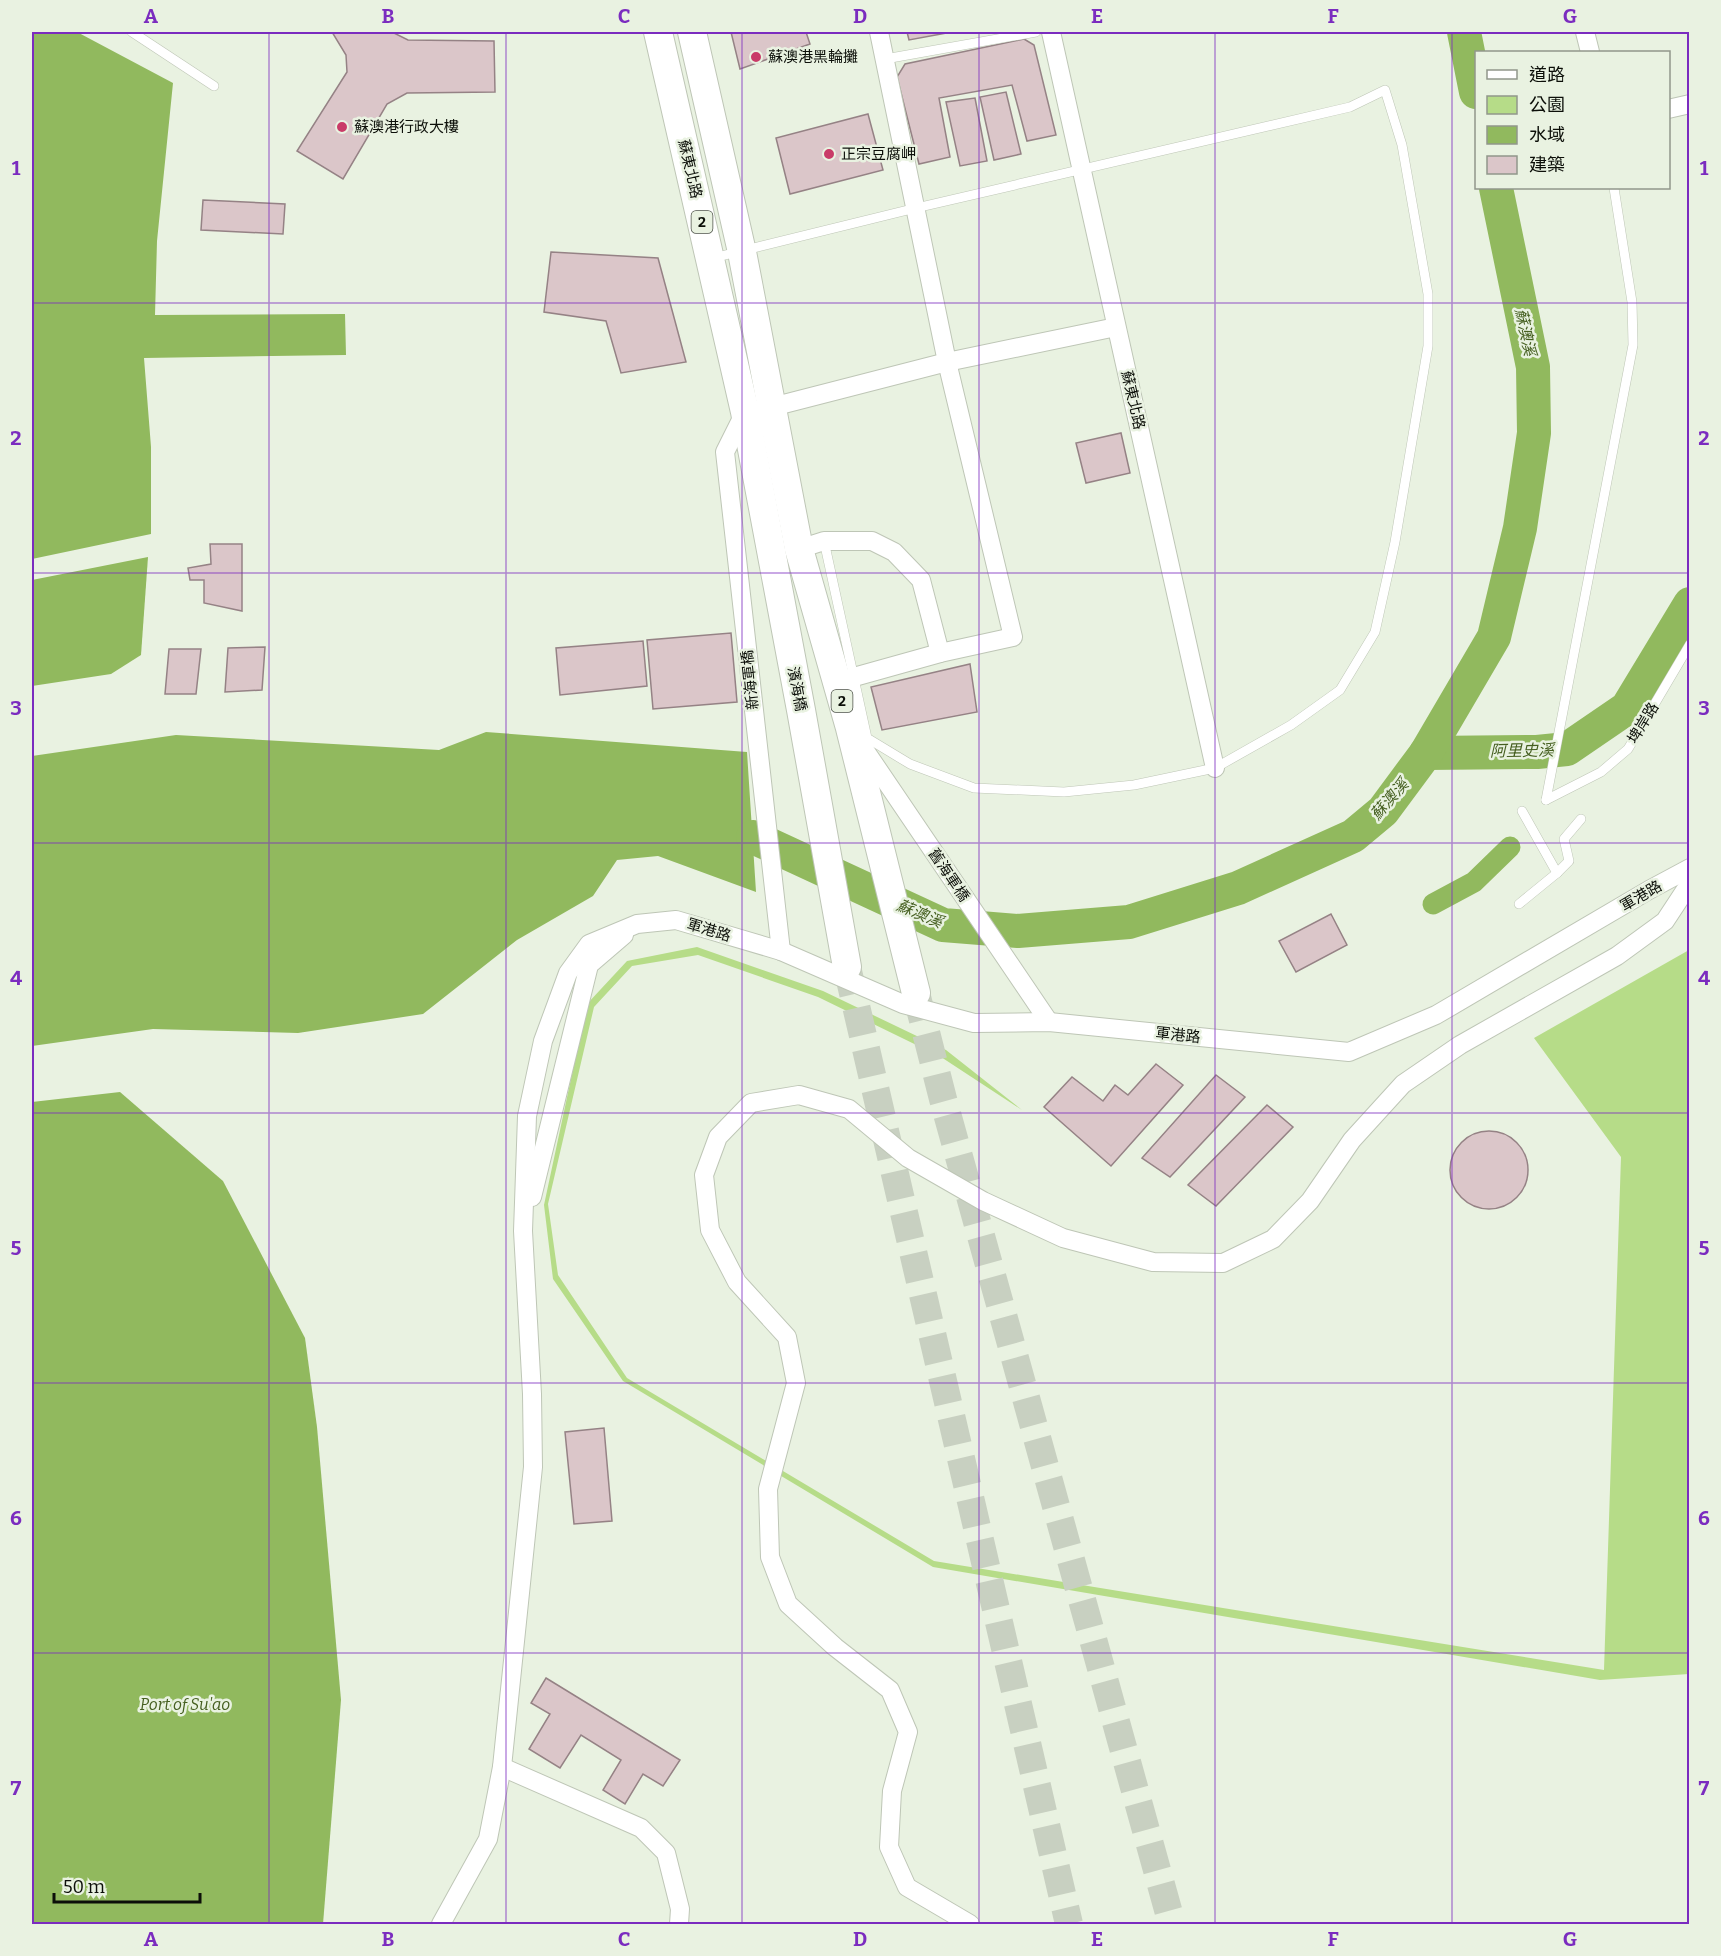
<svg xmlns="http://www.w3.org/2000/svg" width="1721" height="1956" viewBox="0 0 1721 1956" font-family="Bitter,'Noto Sans TC',serif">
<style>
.green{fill:#b6dc88}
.water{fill:#91b95e}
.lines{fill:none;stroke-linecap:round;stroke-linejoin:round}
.canal{stroke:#91b95e;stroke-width:21}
.river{stroke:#91b95e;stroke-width:34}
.building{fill:#dbc6c9;stroke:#958285;stroke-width:1.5}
.primary-tunnel{stroke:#c8d0c1;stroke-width:28;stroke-dasharray:28 14;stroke-linecap:butt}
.lane-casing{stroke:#bec6b6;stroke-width:10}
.street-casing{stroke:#bec6b6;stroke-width:20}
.primary-casing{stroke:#bec6b6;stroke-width:30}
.lane{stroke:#fff;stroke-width:9}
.street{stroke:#fff;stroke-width:18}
.primary{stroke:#fff;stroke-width:28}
.grid{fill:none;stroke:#7b2cbf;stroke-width:1.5;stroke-opacity:0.55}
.poi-dot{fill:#c93b68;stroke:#e9f2e1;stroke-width:2}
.labels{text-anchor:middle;stroke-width:5;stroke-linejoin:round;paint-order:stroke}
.shield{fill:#e9f2e1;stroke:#4e534a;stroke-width:1.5}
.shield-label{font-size:14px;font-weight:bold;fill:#0c0f09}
.poi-label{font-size:15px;fill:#0c0f09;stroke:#e9f2e1;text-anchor:start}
.street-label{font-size:15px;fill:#0c0f09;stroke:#e9f2e1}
.water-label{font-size:16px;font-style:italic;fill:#455f20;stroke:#e9f2e1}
.neatline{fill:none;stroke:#7b2cbf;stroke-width:2}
.grid-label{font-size:20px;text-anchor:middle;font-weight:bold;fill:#7b2cbf}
</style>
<rect width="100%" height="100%" fill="#e9f2e1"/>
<path class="green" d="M 697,947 L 823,991 L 946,1050 L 1022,1110 L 941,1057 L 818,997 L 698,955 L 632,966 L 594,1007 L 548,1204 L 558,1275 L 627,1378 L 934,1561 L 1604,1670 L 1621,1157 L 1534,1038 L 1689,950 L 1689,1674 L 1600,1680 L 933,1567 L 623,1381 L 553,1279 L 544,1205 L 587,1004 L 627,961 Z"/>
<g class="water">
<path d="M 32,32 L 77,32 L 173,83 L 157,241 L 155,315 L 345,314 L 346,355 L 144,358 L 151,447 L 151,534 L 32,559 Z"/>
<path d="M 148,557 L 141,655 L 111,674 L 32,686 L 32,580 Z"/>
<path d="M 486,732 L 747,752 L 756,892 L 658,856 L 617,860 L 593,896 L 517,940 L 423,1014 L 298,1033 L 153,1029 L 32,1046 L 32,756 L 176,735 L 439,750 Z"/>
<path d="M 120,1092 L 223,1181 L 305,1338 L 317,1427 L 341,1700 L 323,1924 L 32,1924 L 32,1102 Z"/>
</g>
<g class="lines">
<path class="canal" d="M 1433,904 L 1474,882 L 1510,847"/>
<g class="river">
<path d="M 1464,32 L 1476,92"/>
<path d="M 1426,753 L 1537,752 L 1567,749 L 1627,708 L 1690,604"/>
<path d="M 753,837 L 943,925 L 1018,931 L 1129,922 L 1238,888 L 1353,836 L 1383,811 L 1426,753 L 1494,637 L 1520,528 L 1534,433 L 1533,367 L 1496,188"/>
</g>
</g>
<g class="building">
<path d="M 332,32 L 392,32 L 408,40 L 494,41 L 495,92 L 407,93 L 387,104 L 343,179 L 297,151 L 347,72 L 346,55 Z"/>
<path d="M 731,32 L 806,32 L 810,44 L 740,69 Z"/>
<path d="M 907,32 L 952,32 L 909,40 Z"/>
<path d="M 1024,39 L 1034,45 L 1056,135 L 1027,141 L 1012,85 L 939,98 L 950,157 L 919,164 L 897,77 L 905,64 Z"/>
<path d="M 1006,92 L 1021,154 L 994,160 L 980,97 Z"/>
<path d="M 975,98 L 987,161 L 960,166 L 946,102 Z"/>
<path d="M 868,114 L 883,170 L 790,194 L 776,138 Z"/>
<path d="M 203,200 L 285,204 L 283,234 L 201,230 Z"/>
<path d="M 551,252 L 658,258 L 686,362 L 621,373 L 606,321 L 544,312 Z"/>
<path d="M 1121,433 L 1130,473 L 1086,483 L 1076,443 Z"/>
<path d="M 210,544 L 242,544 L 242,611 L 204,603 L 204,580 L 190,580 L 188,568 L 211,564 Z"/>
<path d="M 731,633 L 737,702 L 653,709 L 647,640 Z"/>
<path d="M 643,641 L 647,686 L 560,695 L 556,648 Z"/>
<path d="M 265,647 L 262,690 L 225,692 L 228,648 Z"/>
<path d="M 169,649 L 201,649 L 196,694 L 165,694 Z"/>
<path d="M 970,664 L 977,712 L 882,730 L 871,687 Z"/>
<path d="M 1331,914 L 1347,945 L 1296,972 L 1279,941 Z"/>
<path d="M 1156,1064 L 1183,1085 L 1111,1166 L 1044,1107 L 1072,1077 L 1103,1101 L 1115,1085 L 1128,1095 Z"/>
<path d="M 1216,1075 L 1245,1097 L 1170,1177 L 1142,1158 Z"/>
<path d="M 1267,1105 L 1293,1127 L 1216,1206 L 1188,1185 Z"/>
<circle cx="1489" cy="1170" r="39"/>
<path d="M 604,1428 L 612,1521 L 574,1524 L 565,1432 Z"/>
<path d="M 546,1678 L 680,1760 L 663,1786 L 643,1774 L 625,1804 L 603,1790 L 621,1760 L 581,1735 L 560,1768 L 529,1749 L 550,1714 L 531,1703 Z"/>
</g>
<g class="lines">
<g class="primary-tunnel">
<path d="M 847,967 L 1069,1924"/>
<path d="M 916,993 L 943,1099 L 1172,1924"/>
</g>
<defs>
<g id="lane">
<path d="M 132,32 L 214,86"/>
<path d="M 885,59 L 1036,32"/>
<path d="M 713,258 L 916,208 L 1350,107 L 1385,90 L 1402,145 L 1428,294 L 1428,346 L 1395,542 L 1375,632 L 1340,690 L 1291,725 L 1215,768 L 1134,785 L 1064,792 L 974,788 L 910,764 L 867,738 L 824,541"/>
<path d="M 1546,800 L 1633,345 L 1632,302 L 1614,188"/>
<path d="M 1546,800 L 1601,772 L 1628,749 L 1690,644"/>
<path d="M 1557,873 L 1569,861 L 1564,839 L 1581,819"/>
<path d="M 1519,904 L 1557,873 L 1522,811"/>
</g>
<g id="street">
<path d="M 1051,32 L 1215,768"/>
<path d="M 1585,32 L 1590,52"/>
<path d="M 1668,109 L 1690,104"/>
<path d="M 799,549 L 824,541 L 872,541 L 894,552 L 921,580 L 940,653"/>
<path d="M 854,677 L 940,653 L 1013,637 L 947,362 L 879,32"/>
<path d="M 860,743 L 1049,1022"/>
<path d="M 781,951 L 725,452 L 745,412 L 772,407 L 947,362 L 1116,327"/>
<path d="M 532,1197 L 589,965 L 624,935"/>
<path d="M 502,1767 L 641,1828 L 666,1853 L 680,1909 L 679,1924"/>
<path d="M 441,1924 L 488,1839 L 502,1767 L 533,1467 L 532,1394 L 523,1231 L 527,1116 L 543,1041 L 568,973 L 589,944 L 637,924 L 676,920 L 781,951 L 903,1004 L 974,1023 L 1049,1022 L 1349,1052 L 1436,1015 L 1649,890 L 1690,868"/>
<path d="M 970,1924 L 907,1887 L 889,1847 L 892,1791 L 908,1732 L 890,1690 L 835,1647 L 788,1604 L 770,1557 L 768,1489 L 796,1383 L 787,1337 L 737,1282 L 710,1230 L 704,1175 L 718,1137 L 751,1103 L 799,1095 L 849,1109 L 908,1158 L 983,1201 L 1063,1238 L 1153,1262 L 1223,1263 L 1273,1239 L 1310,1201 L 1352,1140 L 1403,1084 L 1460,1045 L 1617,956 L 1665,921 L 1690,883"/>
</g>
<g id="primary">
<path d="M 658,32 L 745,412 L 801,710 L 847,967"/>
<path d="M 692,32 L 742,252 L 799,549 L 850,728 L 916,993"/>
</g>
</defs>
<use href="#lane" class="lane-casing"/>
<use href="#street" class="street-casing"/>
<use href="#primary" class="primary-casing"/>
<use href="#lane" class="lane"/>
<use href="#street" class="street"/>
<use href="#primary" class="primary"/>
</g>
<path class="grid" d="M 269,32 L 269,1924M 506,32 L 506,1924M 742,32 L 742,1924M 979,32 L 979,1924M 1215,32 L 1215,1924M 1452,32 L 1452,1924M 32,303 L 1690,303M 32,573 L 1690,573M 32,843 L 1690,843M 32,1113 L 1690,1113M 32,1383 L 1690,1383M 32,1653 L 1690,1653"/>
<g class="poi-dot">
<circle cx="756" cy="57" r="6"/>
<circle cx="342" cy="127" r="6"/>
<circle cx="829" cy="154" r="6"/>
</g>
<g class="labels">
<g class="shield">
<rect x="691.5" y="211" width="21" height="22" rx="4.5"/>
<rect x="831.5" y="690" width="21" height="22" rx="4.5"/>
</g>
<g class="shield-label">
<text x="702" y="227">2</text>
<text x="842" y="706">2</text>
</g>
<g class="poi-label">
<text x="768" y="62">蘇澳港黑輪攤</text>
<text x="354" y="132">蘇澳港行政大樓</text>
<text x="841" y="159">正宗豆腐岬</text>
</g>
<g class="street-label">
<text transform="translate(690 169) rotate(77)" y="5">蘇東北路</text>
<text transform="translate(1133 400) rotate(77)" y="5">蘇東北路</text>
<text transform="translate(750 680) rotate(-96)" y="5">新海軍橋</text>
<text transform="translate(797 689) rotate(79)" y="5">濱海橋</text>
<text transform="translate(1643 723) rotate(-59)" y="5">埤岸路</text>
<text transform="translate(949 875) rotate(56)" y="5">舊海軍橋</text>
<text transform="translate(1641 896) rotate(-30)" y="5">軍港路</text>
<text transform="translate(709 930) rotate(17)" y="5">軍港路</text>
<text transform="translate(1178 1035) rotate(6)" y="5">軍港路</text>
</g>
<g class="water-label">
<text transform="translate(1526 332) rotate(78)" y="6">蘇澳溪</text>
<text transform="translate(1522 750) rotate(-1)" y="6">阿里史溪</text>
<text transform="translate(1389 799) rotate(-49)" y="6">蘇澳溪</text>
<text transform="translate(920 913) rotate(23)" y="6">蘇澳溪</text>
<text x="185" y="1710">Port of Su'ao</text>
</g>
</g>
<rect width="1721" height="1956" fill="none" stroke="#e9f2e1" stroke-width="66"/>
<rect x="1475" y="51" width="195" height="138" fill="#e9f2e1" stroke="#91978b" stroke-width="1.5"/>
<rect x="1487" y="70" width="30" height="9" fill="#ffffff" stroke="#91978b" stroke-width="1.5"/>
<text x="1529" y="81" font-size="18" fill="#0c0f09">道路</text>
<rect x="1487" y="96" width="30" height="18" fill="#b6dc88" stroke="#91978b" stroke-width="1.5"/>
<text x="1529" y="111" font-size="18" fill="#0c0f09">公園</text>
<rect x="1487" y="126" width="30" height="18" fill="#91b95e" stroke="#91978b" stroke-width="1.5"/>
<text x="1529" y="141" font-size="18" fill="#0c0f09">水域</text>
<rect x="1487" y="156" width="30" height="18" fill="#dbc6c9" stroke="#91978b" stroke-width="1.5"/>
<text x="1529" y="171" font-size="18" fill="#0c0f09">建築</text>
<path d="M54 1893v9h146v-9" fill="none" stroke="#0c0f09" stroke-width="3"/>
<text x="63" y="1893" font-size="18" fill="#0c0f09" stroke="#e9f2e1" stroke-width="4.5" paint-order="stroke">50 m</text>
<rect x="33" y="33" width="1655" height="1890" class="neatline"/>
<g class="grid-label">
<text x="151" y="23">A</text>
<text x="388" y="23">B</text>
<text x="624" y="23">C</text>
<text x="860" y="23">D</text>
<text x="1097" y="23">E</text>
<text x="1333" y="23">F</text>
<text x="1570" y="23">G</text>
<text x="16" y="175">1</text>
<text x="1704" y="175">1</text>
<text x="16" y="445">2</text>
<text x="1704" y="445">2</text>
<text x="16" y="715">3</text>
<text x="1704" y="715">3</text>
<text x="16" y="985">4</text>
<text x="1704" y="985">4</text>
<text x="16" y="1255">5</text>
<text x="1704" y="1255">5</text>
<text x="16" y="1525">6</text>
<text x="1704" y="1525">6</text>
<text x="16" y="1795">7</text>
<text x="1704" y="1795">7</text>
<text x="151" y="1946">A</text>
<text x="388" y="1946">B</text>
<text x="624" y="1946">C</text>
<text x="860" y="1946">D</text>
<text x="1097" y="1946">E</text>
<text x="1333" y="1946">F</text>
<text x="1570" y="1946">G</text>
</g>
</svg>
